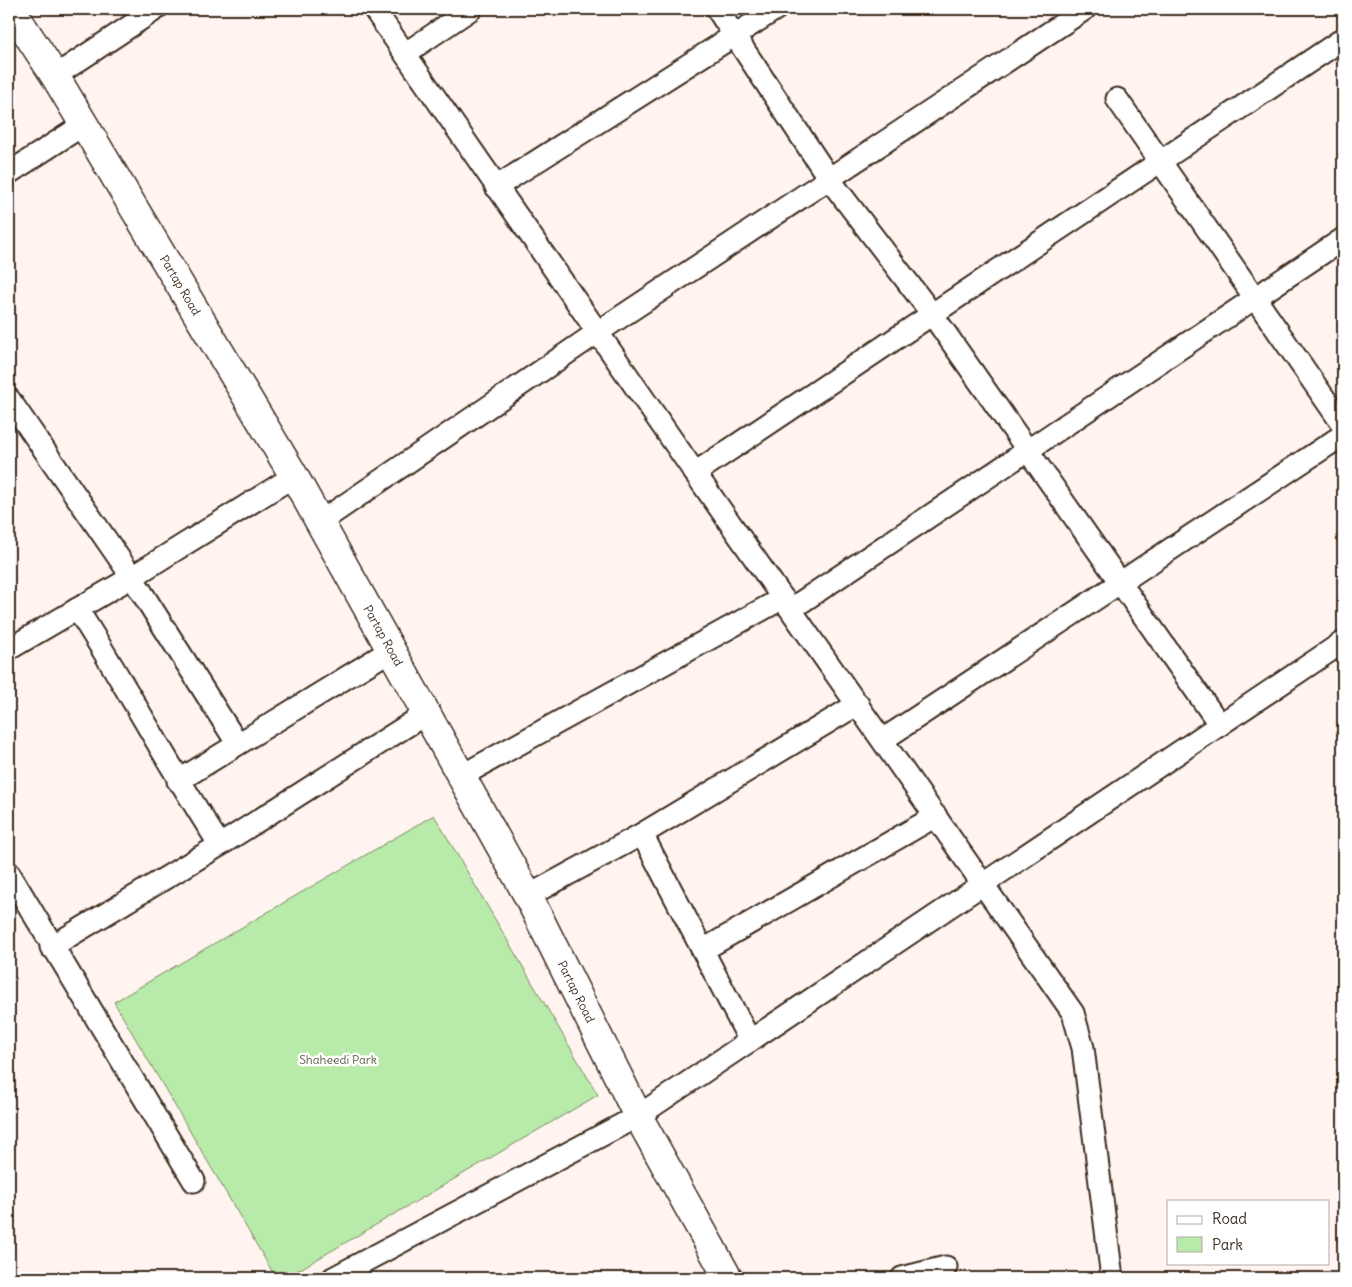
<svg xmlns="http://www.w3.org/2000/svg" width="1352" height="1287" viewBox="0 0 1352 1287" font-family="Delius,sans-serif">
<style>
.green{fill:#b8eaaa;stroke:#7a8a64}
.lines{fill:none;stroke-linecap:round;stroke-linejoin:round}
.street-casing{stroke:#3b2a1e;stroke-width:25}
.secondary-casing{stroke:#3b2a1e;stroke-width:31}
.street{stroke:#fff;stroke-width:21}
.secondary{stroke:#fff;stroke-width:28}
.labels{text-anchor:middle;stroke-width:5;stroke-linejoin:round;paint-order:stroke}
.street-label{font-size:12px;fill:#3b2a1e;stroke:#fff}
.park-label{font-size:12px;fill:#5a5a41;stroke:#fff}
</style>
<rect width="100%" height="100%" fill="#fff4ef"/>
<filter id="ink" filterUnits="userSpaceOnUse"><feTurbulence type="fractalNoise" baseFrequency=".02" numOctaves="2"/><feDisplacementMap in="SourceGraphic" scale="10" xChannelSelector="R" yChannelSelector="G"/><feConvolveMatrix kernelMatrix="1 2 1 2 8 2 1 2 1" color-interpolation-filters="sRGB"/></filter>
<g filter="url(#ink)">
<path class="green" d="M 434,815 L 598,1095 L 285,1278 L 276,1278 L 114,1002 Z"/>
<g class="lines">
<defs>
<g id="street">
<path d="M 374,9 L 695,473 L 1073,1013 L 1083,1048 L 1112,1278"/>
<path d="M 717,9 L 830,180 L 932,314 L 1220,725"/>
<path d="M 406,53 L 471,9"/>
<path d="M 55,76 L 156,9"/>
<path d="M 1117,99 L 1343,425"/>
<path d="M 9,173 L 83,125"/>
<path d="M 496,187 L 776,9"/>
<path d="M 9,399 L 132,577 L 237,743"/>
<path d="M 695,473 L 1343,39"/>
<path d="M 320,522 L 598,332 L 1085,9"/>
<path d="M 77,609 C 127,686 169,768 220,845"/>
<path d="M 791,609 L 1343,239"/>
<path d="M 9,649 L 132,577 L 294,476"/>
<path d="M 884,739 L 1343,435"/>
<path d="M 461,776 L 783,598"/>
<path d="M 178,781 L 391,650"/>
<path d="M 642,834 L 750,1041"/>
<path d="M 9,873 L 194,1181"/>
<path d="M 528,896 L 642,834 L 858,704"/>
<path d="M 51,947 L 220,845 L 427,713"/>
<path d="M 703,950 L 936,816"/>
<path d="M 333,1278 L 638,1116 L 1343,642"/>
<path d="M 902,1278 L 946,1267"/>
</g>
<g id="secondary">
<path id="s1" d="M 11,9 L 55,76 L 294,476 L 528,896 L 638,1116 L 728,1278"/>
</g>
</defs>
<use href="#street" class="street-casing"/>
<use href="#secondary" class="secondary-casing"/>
<use href="#street" class="street"/>
<use href="#secondary" class="secondary"/>
</g>
</g>
<g class="labels">
<g class="street-label">
<text dy="4" stroke="none"><textPath href="#s1" startOffset="324">Partap Road</textPath></text>
<text dy="4" stroke="none"><textPath href="#s1" startOffset="729">Partap Road</textPath></text>
<text dy="4" stroke="none"><textPath href="#s1" startOffset="1134">Partap Road</textPath></text>
</g>
<g class="park-label">
<text x="338" y="1064">Shaheedi Park</text>
</g>
</g>
<rect width="1352" height="1287" fill="none" stroke="#fff" stroke-width="30"/>
<rect x="15" y="15" width="1322" height="1257" fill="none" stroke="#3b2a1e" stroke-width="2" filter="url(#ink)"/>
<rect x="1167" y="1200" width="162" height="65" fill="#ffffff" stroke="#b1aaa5"/>
<rect x="1177" y="1216" width="25" height="8" fill="#ffffff" stroke="#b1aaa5"/>
<text x="1212" y="1224" font-size="15" fill="#3b2a1e">Road</text>
<rect x="1177" y="1237" width="25" height="15" fill="#b8eaaa" stroke="#b1aaa5"/>
<text x="1212" y="1250" font-size="15" fill="#3b2a1e">Park</text>
</svg>
